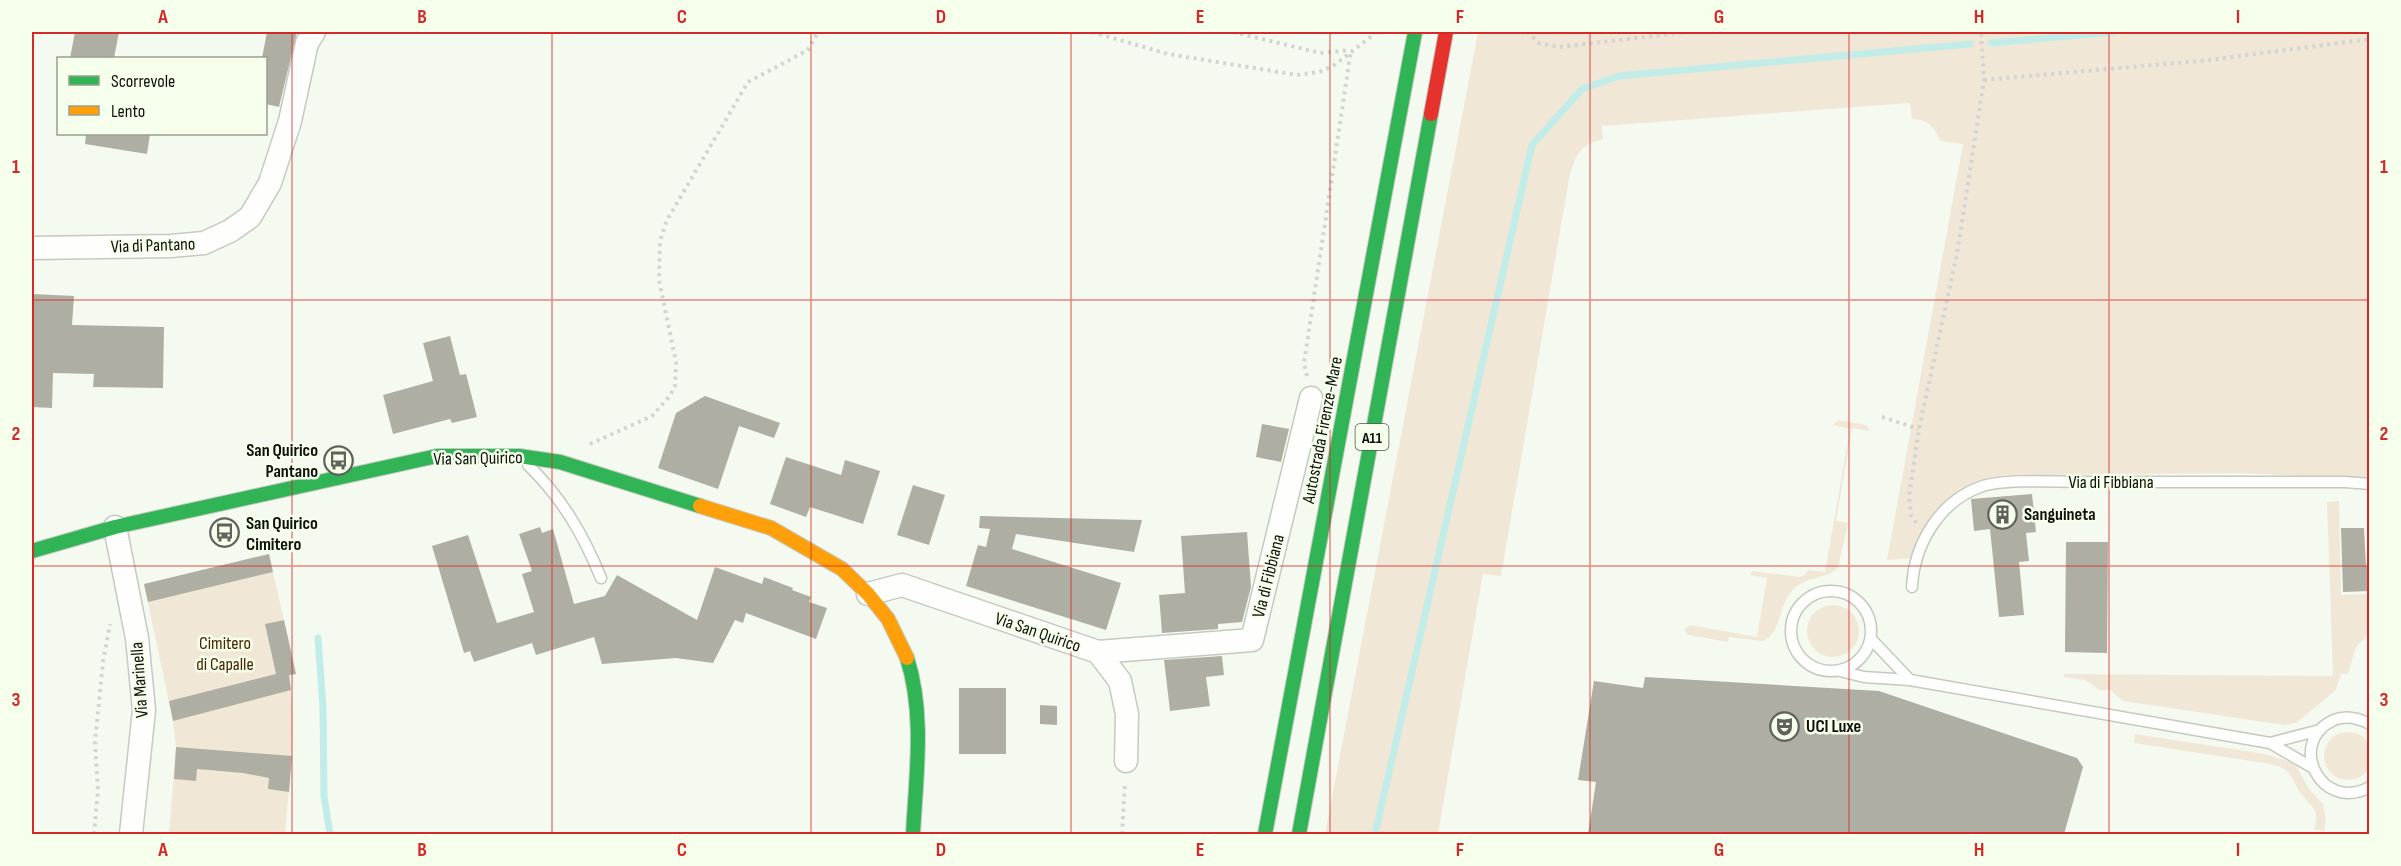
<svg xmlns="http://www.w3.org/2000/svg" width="2401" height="866" viewBox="0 0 2401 866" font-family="'Sofia Sans Condensed',sans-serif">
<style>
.green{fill:#f1e7d7}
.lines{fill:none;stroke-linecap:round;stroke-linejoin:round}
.stream{stroke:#c2ece8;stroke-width:7}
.building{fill:#aeafa2}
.lane-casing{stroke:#c5cac1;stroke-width:13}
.street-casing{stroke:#c5cac1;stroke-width:25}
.fast-casing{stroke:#c5cac1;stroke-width:16}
.slow-casing{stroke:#c5cac1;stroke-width:16}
.jam-casing{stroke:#c5cac1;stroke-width:16}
.path{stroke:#d2d4d1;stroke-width:4;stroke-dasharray:3 4.5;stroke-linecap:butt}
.lane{stroke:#fefefd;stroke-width:10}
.street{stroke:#fefefd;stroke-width:22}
.fast{stroke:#30b455;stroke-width:14}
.slow{stroke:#ff9f0a;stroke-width:14}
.jam{stroke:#e5322d;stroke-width:14}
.grid{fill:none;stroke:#d62828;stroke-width:1.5;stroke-opacity:0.55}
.labels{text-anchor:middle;stroke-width:5;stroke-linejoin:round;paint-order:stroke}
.shield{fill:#f5ffeb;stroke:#53584d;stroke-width:1.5}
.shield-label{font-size:16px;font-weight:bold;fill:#0e1109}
.street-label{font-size:18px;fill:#0e1109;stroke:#f5ffeb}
.poi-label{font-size:18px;font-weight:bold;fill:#0e1109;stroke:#f5ffeb;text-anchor:start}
.park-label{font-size:18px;fill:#472500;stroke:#f5ffeb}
.neatline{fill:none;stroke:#d62828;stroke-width:2}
.grid-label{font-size:20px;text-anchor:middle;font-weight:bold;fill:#d62828}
</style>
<rect width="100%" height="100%" fill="#f5faf0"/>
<g class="green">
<path d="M 1478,32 L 2369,32 L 2369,479 L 2238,473 L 2037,475 L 1993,479 L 1974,485 L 1956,496 L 1913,558 L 1887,560 L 1963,144 L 1940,141 C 1935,127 1927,119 1912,119 L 1910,103 L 1602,126 L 1603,139 C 1579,145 1575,156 1569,179 L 1501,576 L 1483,574 L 1438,834 L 1325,834 Z"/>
<path d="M 1838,420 L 1866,425 L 1870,431 L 1852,428 L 1836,521 L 1848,523 L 1838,568 C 1825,580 1806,575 1791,592 C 1778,607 1782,632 1763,641 L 1729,637 L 1728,642 L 1688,635 L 1684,629 L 1690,625 L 1757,637 L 1767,578 L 1750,575 L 1752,571 L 1800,577 L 1805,575 L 1808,570 L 1825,572 L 1850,429 L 1833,425 Z"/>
<path d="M 2339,501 L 2341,595 L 2369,594 L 2369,633 L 2356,647 L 2348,674 L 2341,674 L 2335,691 L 2296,723 L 2284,725 L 2123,701 L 2110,690 L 2099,690 L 2085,680 L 2064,677 L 2064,674 L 2333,676 L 2327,502 Z"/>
<path d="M 269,554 L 296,674 L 289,676 C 297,728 289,782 285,834 L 169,834 L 176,747 L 173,721 L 144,584 Z"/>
<circle cx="1833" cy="631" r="26"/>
<circle cx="2348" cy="756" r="24"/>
<path d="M 2135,734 L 2265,754 L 2290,762 L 2297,767 L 2309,789 L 2323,804 L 2326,821 L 2324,831 L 2314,829 C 2320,809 2313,809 2302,795 C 2287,774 2294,768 2264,763 L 2134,743 Z"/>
</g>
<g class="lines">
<g class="stream">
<path d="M 1991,43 L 2114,32"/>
<path d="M 318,638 L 323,707 L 324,796 L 330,834"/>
<path d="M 1375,834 L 1532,145 L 1582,89 L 1619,76 L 1970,44"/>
</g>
</g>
<g class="building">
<path d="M 75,32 L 119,32 L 114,58 L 70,58 Z"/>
<path d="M 267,32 L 297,32 L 279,107 L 266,104 L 266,58 L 262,58 Z"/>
<path d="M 86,134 L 150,134 L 147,154 L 85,144 Z"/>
<path d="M 32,294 L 74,296 L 72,325 L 164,327 L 163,388 L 93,387 L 94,374 L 53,373 L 52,408 L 32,407 Z"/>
<path d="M 450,336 L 460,375 L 466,374 L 477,417 L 452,423 L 450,419 L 393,434 L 383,395 L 433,381 L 423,343 Z"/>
<path d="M 705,396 L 780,423 L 774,438 L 739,426 L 718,489 L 658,468 L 676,413 Z"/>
<path d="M 1262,424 L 1289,429 L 1281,462 L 1256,457 Z"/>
<path d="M 786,457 L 841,475 L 845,460 L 880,471 L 863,524 L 810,507 L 806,517 L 770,504 Z"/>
<path d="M 913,485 L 945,495 L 929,545 L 897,535 Z"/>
<path d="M 2032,494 L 2036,532 L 2026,533 L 2029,561 L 2019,562 L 2024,615 L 1999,617 L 1990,529 L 1974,531 L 1971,499 Z"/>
<path d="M 980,516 L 1142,520 L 1134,552 L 1016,534 L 1012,549 L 1121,583 L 1106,630 L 966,586 L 978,545 L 986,547 L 990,529 L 979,528 Z"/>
<path d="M 540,527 L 542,533 L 553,529 L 574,604 L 605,596 L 617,575 L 697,620 L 715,567 L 762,584 L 764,577 L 793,588 L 792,590 L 811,597 L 809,602 L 827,608 L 816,639 L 746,613 L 743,623 L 735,620 L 713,663 L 676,658 L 602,664 L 594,637 L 536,655 L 532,643 L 474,662 L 470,651 L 464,653 L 432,546 L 468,535 L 497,623 L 534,612 L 522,574 L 532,571 L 519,534 Z"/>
<path d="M 2341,528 L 2364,528 L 2366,566 L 2370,566 L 2370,591 L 2343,592 Z"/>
<path d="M 1247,532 L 1251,587 L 1242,622 L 1218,624 L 1218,629 L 1162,633 L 1159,595 L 1185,593 L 1181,536 Z"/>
<path d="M 2066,542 L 2108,542 L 2107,653 L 2065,652 Z"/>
<path d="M 269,554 L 273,572 L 148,602 L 144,584 Z"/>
<path d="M 284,620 L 296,674 L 289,675 L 291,690 L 173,721 L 169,701 L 276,674 L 265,624 Z"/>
<path d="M 1222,656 L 1224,675 L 1206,677 L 1210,706 L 1170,711 L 1164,660 Z"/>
<path d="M 1645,677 L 1879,691 L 2077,758 L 2083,767 L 2064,834 L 1588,834 L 1596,782 L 1578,780 L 1594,681 L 1643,688 Z"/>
<rect x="959" y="688" width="47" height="66"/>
<path d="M 1040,705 L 1057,706 L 1057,725 L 1040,724 Z"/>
<path d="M 176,747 L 292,756 L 289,792 L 268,789 L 269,778 L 243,773 L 197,769 L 196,781 L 174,779 Z"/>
</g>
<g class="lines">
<defs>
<g id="lane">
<path d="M 528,465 C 562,498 583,534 601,578"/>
<path d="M 1912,587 C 1914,545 1939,502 1980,487 C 2004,478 2062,482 2089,482 C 2175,482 2260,482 2345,482 L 2370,484"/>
<circle cx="1831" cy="631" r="40"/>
<path d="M 1871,639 L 1910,680"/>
<path d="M 1840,671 L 1864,677 L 1910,680 L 2270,743 L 2313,768"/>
<path d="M 2370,724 C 2358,718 2346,715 2334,720 C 2286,741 2320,814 2370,787"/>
<path d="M 2270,743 L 2320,730"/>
</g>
<g id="street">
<path d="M 32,248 L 171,246 L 204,243 L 230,231 L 250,217 L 270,183 L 290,121 L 307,43 L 314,32"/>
<path d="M 115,527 L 137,638 L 144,710 L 131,834"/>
<path d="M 868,594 L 902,585 L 1098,652 L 1120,681 L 1127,714 L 1126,761"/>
<path d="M 1098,652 L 1252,640 L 1311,398"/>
</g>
<g id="fast">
<path d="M 32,551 L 115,527 L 437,456 L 519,456 L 560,462 L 700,506"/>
<path d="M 907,658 C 925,714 916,776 913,834"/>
<path d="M 1265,834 L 1415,32"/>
<path d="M 1299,834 L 1431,114"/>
</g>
<path id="slow" d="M 700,506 L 771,528 L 842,569 L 868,594 L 888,619 L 907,658"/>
<path id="jam" d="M 1431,114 L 1446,32"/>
</defs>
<use href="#lane" class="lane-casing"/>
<use href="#street" class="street-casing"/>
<use href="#fast" class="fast-casing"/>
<use href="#slow" class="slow-casing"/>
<use href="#jam" class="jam-casing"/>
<g class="path">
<path d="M 1092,32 L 1168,54 L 1297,75 L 1319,72 L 1333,66 L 1377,32"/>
<path d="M 1233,32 L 1320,53 L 1350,50"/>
<path d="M 1527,32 L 1539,43 L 1559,47 L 1688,32"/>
<path d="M 1984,80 L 2209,60 L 2370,39"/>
<path d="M 1307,376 L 1304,363 L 1351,50"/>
<path d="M 1882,417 L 1919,429"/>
<path d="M 590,444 L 652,416 L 669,397 L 675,386 L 676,362 L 659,280 L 660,241 L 667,220 L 748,82 L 808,50 L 818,32"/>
<path d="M 1916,523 L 1911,515 L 1909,496 L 1919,429 L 1957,254 L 1984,80 L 1981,32"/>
<path d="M 94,834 L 98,791 L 95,742 L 103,662 L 110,624"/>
<path d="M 1122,834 L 1125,782"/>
</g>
<use href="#lane" class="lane"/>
<use href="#street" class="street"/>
<use href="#fast" class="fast"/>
<use href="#slow" class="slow"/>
<use href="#jam" class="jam"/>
</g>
<path class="grid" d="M 292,32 L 292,834M 552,32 L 552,834M 811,32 L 811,834M 1071,32 L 1071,834M 1330,32 L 1330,834M 1590,32 L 1590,834M 1849,32 L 1849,834M 2109,32 L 2109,834M 32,300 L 2370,300M 32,566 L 2370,566"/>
<defs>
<symbol id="bus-ring" viewBox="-11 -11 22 22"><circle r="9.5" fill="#f5ffeb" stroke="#5f635a" stroke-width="1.5"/><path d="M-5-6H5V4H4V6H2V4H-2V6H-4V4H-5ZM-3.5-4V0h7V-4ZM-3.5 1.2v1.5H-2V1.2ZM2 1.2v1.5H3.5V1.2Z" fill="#5f635a"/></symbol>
<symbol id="building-ring" viewBox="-11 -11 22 22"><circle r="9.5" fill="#f5ffeb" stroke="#5f635a" stroke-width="1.5"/><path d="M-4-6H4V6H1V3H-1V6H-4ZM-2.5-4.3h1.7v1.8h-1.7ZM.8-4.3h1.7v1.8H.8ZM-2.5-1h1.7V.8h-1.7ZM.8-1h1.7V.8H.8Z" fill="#5f635a"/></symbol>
<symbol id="theatre-ring" viewBox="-11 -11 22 22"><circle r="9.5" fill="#f5ffeb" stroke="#5f635a" stroke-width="1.5"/><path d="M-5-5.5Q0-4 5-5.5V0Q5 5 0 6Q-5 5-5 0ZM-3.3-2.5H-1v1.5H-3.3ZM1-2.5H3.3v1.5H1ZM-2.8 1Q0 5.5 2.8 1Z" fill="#5f635a"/></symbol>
</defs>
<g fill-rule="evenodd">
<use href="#bus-ring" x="322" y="444" width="33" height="33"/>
<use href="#building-ring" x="1986" y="498" width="33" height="33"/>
<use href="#bus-ring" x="208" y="516" width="33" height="33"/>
<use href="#theatre-ring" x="1768" y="710" width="33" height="33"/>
</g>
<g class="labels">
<rect class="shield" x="1355.5" y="424" width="33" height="26" rx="4.5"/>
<g class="shield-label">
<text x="1372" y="443">A11</text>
</g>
<g class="street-label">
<text transform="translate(153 245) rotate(-2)" y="6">Via di Pantano</text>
<text transform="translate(1322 430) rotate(-79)" y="6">Autostrada Firenze-Mare</text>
<text transform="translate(478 458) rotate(-1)" y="6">Via San Quirico</text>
<text x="2111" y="488">Via di Fibbiana</text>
<text transform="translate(1268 576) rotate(-76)" y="6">Via di Fibbiana</text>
<text transform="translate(1038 632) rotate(19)" y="6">Via San Quirico</text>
<text transform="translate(139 680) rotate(-94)" y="6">Via Marinella</text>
</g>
<g class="poi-label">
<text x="318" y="456" text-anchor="end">San Quirico<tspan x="318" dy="21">Pantano</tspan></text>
<text x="2024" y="520">Sanguineta</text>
<text x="246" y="529">San Quirico<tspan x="246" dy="21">Cimitero</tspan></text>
<text x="1806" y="732">UCI Luxe</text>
</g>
<g class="park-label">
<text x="225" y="649">Cimitero<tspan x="225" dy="21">di Capalle</tspan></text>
</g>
</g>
<rect width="2401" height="866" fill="none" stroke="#f5ffeb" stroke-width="66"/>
<rect x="57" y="57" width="210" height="78" fill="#f5ffeb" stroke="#99a091" stroke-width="1.5"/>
<rect x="69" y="76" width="30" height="9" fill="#30b455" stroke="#99a091" stroke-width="1.5"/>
<text x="111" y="87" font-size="18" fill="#0e1109">Scorrevole</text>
<rect x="69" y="106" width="30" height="9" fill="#ff9f0a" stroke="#99a091" stroke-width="1.5"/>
<text x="111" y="117" font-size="18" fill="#0e1109">Lento</text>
<rect x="33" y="33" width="2335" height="800" class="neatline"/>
<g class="grid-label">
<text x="163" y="23">A</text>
<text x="422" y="23">B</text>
<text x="682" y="23">C</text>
<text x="941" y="23">D</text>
<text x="1200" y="23">E</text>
<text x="1460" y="23">F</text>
<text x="1719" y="23">G</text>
<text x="1979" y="23">H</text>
<text x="2238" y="23">I</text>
<text x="16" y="173">1</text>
<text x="2384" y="173">1</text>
<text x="16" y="440">2</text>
<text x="2384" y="440">2</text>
<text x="16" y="706">3</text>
<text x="2384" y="706">3</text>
<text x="163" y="856">A</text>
<text x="422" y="856">B</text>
<text x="682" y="856">C</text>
<text x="941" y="856">D</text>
<text x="1200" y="856">E</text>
<text x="1460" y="856">F</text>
<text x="1719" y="856">G</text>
<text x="1979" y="856">H</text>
<text x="2238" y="856">I</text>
</g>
</svg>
